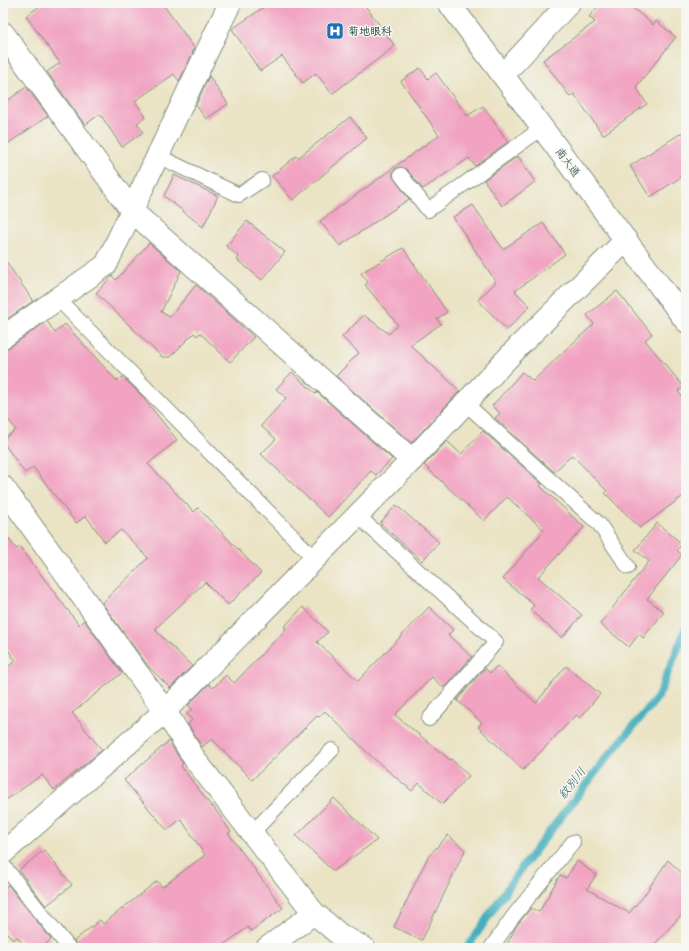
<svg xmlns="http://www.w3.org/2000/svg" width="689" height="951" viewBox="0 0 689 951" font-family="'Comic Neue','Klee One',sans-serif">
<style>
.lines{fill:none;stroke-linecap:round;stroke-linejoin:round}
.stream{stroke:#40afbd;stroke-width:8}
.building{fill:#f1a3c1}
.service-casing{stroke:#84907c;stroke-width:16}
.minor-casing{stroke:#84907c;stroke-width:24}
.tertiary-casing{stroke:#84907c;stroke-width:24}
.service{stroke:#fff;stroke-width:14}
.minor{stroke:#fff;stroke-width:22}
.tertiary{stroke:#fff;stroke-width:22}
.labels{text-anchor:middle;stroke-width:3;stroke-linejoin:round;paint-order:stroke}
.poi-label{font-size:11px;font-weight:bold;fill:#1f3d34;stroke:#f6f6f2;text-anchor:start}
.street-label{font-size:11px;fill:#1f3d34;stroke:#f6f6f2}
.water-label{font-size:12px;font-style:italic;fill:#295f5d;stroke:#f6f6f2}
</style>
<rect width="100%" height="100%" fill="#f6f6f2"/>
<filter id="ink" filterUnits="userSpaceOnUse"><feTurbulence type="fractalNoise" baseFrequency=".025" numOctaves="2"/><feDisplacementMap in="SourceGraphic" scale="8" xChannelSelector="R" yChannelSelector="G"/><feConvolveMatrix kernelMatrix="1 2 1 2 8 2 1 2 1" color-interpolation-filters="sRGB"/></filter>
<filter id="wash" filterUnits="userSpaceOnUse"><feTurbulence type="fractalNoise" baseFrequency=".012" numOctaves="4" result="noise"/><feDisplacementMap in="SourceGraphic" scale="16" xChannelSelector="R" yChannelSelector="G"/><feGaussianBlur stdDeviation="0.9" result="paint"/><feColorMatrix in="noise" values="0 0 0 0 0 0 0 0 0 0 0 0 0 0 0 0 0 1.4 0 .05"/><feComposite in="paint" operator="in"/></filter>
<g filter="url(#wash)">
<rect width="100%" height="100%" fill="#eae3c4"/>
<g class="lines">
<path class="stream" d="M 467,948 L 517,874 L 605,760 L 658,697 L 686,628"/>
</g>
<g id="blocks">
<g class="building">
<path d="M 44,3 L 162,3 L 195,49 L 192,52 L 193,53 L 179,81 L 174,74 L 135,101 L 146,117 L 137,123 L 143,132 L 122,147 L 100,114 L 85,125 L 47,72 L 60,63 L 26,16 Z"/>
<path d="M 270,3 L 363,3 L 395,46 L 332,94 L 316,73 L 303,83 L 282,56 L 260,71 L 232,29 Z"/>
<path d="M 601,3 L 627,3 L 653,25 L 656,21 L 676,37 L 636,87 L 647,104 L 603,135 L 574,94 L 570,97 L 543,60 L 595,22 L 589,17 Z"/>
<path d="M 420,68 L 428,79 L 436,73 L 467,116 L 483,106 L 508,142 L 475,166 L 469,158 L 423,189 L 407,170 L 400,167 L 396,168 L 393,171 L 393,177 L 409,199 L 340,246 L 320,221 L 439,135 L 401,81 Z"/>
<path d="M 209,76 L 228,104 L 206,119 L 196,105 Z"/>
<path d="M 26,87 L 48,116 L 3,147 L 3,104 Z"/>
<path d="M 350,117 L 367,138 L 293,200 L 272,176 L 296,156 L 298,158 Z"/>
<path d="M 686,130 L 686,174 L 650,197 L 630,166 Z"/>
<path d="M 518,156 L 535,182 L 502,206 L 484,180 Z"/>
<path d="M 174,175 L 218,196 L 203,227 L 164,196 Z"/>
<path d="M 473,205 L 503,249 L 543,223 L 565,254 L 515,291 L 530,306 L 507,330 L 478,300 L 496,282 L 453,217 Z"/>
<path d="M 247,221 L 285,252 L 262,280 L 237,260 L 239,257 L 226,246 Z"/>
<path d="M 149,243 L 181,271 L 161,312 L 170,317 L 196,285 L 254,337 L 230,362 L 200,333 L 197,336 L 194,333 L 170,357 L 162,357 L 96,293 L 112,276 L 116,280 Z"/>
<path d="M 403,248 L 447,312 L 437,319 L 441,324 L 410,345 L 460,391 L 411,443 L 336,376 L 359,353 L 342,337 L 364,315 L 389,334 L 398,325 L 365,285 L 368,282 L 361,273 Z"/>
<path d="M 3,257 L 33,301 L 3,322 Z"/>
<path d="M 617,291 L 652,334 L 645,340 L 684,387 L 678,391 L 686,402 L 686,494 L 640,528 L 605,493 L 607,491 L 572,455 L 554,472 L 495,418 L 500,413 L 492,406 L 522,372 L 533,381 L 565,350 L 594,324 L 587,315 Z"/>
<path d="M 47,321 L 55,333 L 65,324 L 117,381 L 123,377 L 141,395 L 177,440 L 148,464 L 194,512 L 198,508 L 261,573 L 228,605 L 205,582 L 156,628 L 157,629 L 155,630 L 192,666 L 170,688 L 148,666 L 102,603 L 148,558 L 121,530 L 105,542 L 86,516 L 76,523 L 33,467 L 25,473 L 3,442 L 3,439 L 16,430 L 3,412 L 3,349 L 10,347 Z"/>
<path d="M 292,372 L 316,394 L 317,392 L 392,459 L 376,475 L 371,471 L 328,517 L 261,454 L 276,439 L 261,426 L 286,398 L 276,389 Z"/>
<path d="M 483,431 L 542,484 L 540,486 L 584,527 L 538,577 L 582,615 L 562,638 L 530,610 L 534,605 L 503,579 L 544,530 L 507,497 L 484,521 L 424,465 L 447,441 L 461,454 Z"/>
<path d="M 396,505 L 439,542 L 422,561 L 380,523 Z"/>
<path d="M 657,523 L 682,544 L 677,550 L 682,555 L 647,599 L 664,612 L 643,638 L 639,634 L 629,647 L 600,624 L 649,561 L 635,550 Z"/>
<path d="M 3,530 L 16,549 L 20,547 L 79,625 L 84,620 L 122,673 L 72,713 L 102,750 L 54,790 L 42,775 L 3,802 L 3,670 L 16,661 L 3,643 Z"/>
<path d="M 303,607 L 328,632 L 317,642 L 358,681 L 429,607 L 453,630 L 448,635 L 472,657 L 444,688 L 432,677 L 395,715 L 450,760 L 451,759 L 469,776 L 442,804 L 419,783 L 412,791 L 373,758 L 325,711 L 319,717 L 317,716 L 252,780 L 212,739 L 202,747 L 188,724 L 192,720 L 187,714 L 192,709 L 188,705 L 209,684 L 213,688 L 226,675 L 234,683 L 286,629 L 284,627 Z"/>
<path d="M 497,666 L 536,703 L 566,666 L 600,694 L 580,718 L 576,715 L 523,770 L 478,727 L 482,723 L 457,700 L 485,668 L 490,673 Z"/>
<path d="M 169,741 L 183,764 L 181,766 L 212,807 L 213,806 L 231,832 L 228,833 L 283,908 L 251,931 L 248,927 L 219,948 L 77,948 L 74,941 L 100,920 L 103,924 L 157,881 L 162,887 L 205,855 L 181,819 L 167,830 L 124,780 Z"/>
<path d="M 334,798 L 377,840 L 333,871 L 296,836 Z"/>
<path d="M 448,835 L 465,850 L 422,940 L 394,927 L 428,857 Z"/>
<path d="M 44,850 L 72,885 L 46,906 L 19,870 Z"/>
<path d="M 668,860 L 686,877 L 686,910 L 651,948 L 505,948 L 517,925 L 531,908 L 539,912 L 560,875 L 566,878 L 577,861 L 596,875 L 587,889 L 629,913 L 643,897 Z"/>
<path d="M 8,885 L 51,939 L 42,948 L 27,948 L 17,937 L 13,940 L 3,928 L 3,889 Z"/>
</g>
</g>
</g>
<g filter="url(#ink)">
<use href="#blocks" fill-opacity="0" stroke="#84907c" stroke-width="1"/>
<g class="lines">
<defs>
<g id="service">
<path d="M 158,156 L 239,195 L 262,180"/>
<path d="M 401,175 L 428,210 L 542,128"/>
<path d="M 58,299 L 315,559"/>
<path d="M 465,403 L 599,524 L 628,567"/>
<path d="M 357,515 L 496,642 L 429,719"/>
<path d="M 252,833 L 332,750"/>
<path d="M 3,865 L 69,948"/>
<path d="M 491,948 L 512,918 L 573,842"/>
</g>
<g id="minor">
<path d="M 3,33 L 132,211 L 412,460"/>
<path d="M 503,75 L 569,3"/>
<path d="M 3,337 L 106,265 L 230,3"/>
<path d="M 3,487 L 165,711 L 196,761 L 314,913 L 340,935 L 364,948"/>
<path d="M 3,853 L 165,711 L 412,460 L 518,347 L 626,240"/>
<path d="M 267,948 L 314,913"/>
</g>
<path id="tertiary" d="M 449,3 L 686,321"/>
</defs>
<use href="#service" class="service-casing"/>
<use href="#minor" class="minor-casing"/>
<use href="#tertiary" class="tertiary-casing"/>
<use href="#service" class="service"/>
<use href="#minor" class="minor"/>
<use href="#tertiary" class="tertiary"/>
</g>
</g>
<defs>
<symbol id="hospital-square" viewBox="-11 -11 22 22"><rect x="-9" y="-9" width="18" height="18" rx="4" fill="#1f6fb2" stroke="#f6f6f2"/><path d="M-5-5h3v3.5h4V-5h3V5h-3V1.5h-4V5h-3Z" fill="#fff"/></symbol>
</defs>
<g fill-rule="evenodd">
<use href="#hospital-square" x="325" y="21" width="20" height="20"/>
</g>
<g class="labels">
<g class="poi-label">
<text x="348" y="35">菊地眼科</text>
</g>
<g class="street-label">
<text transform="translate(568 162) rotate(53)" y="4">南大通</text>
</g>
<g class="water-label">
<text transform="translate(572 783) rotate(-52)" y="4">紋別川</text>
</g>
</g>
<rect width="689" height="951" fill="none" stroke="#f6f6f2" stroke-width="16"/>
</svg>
